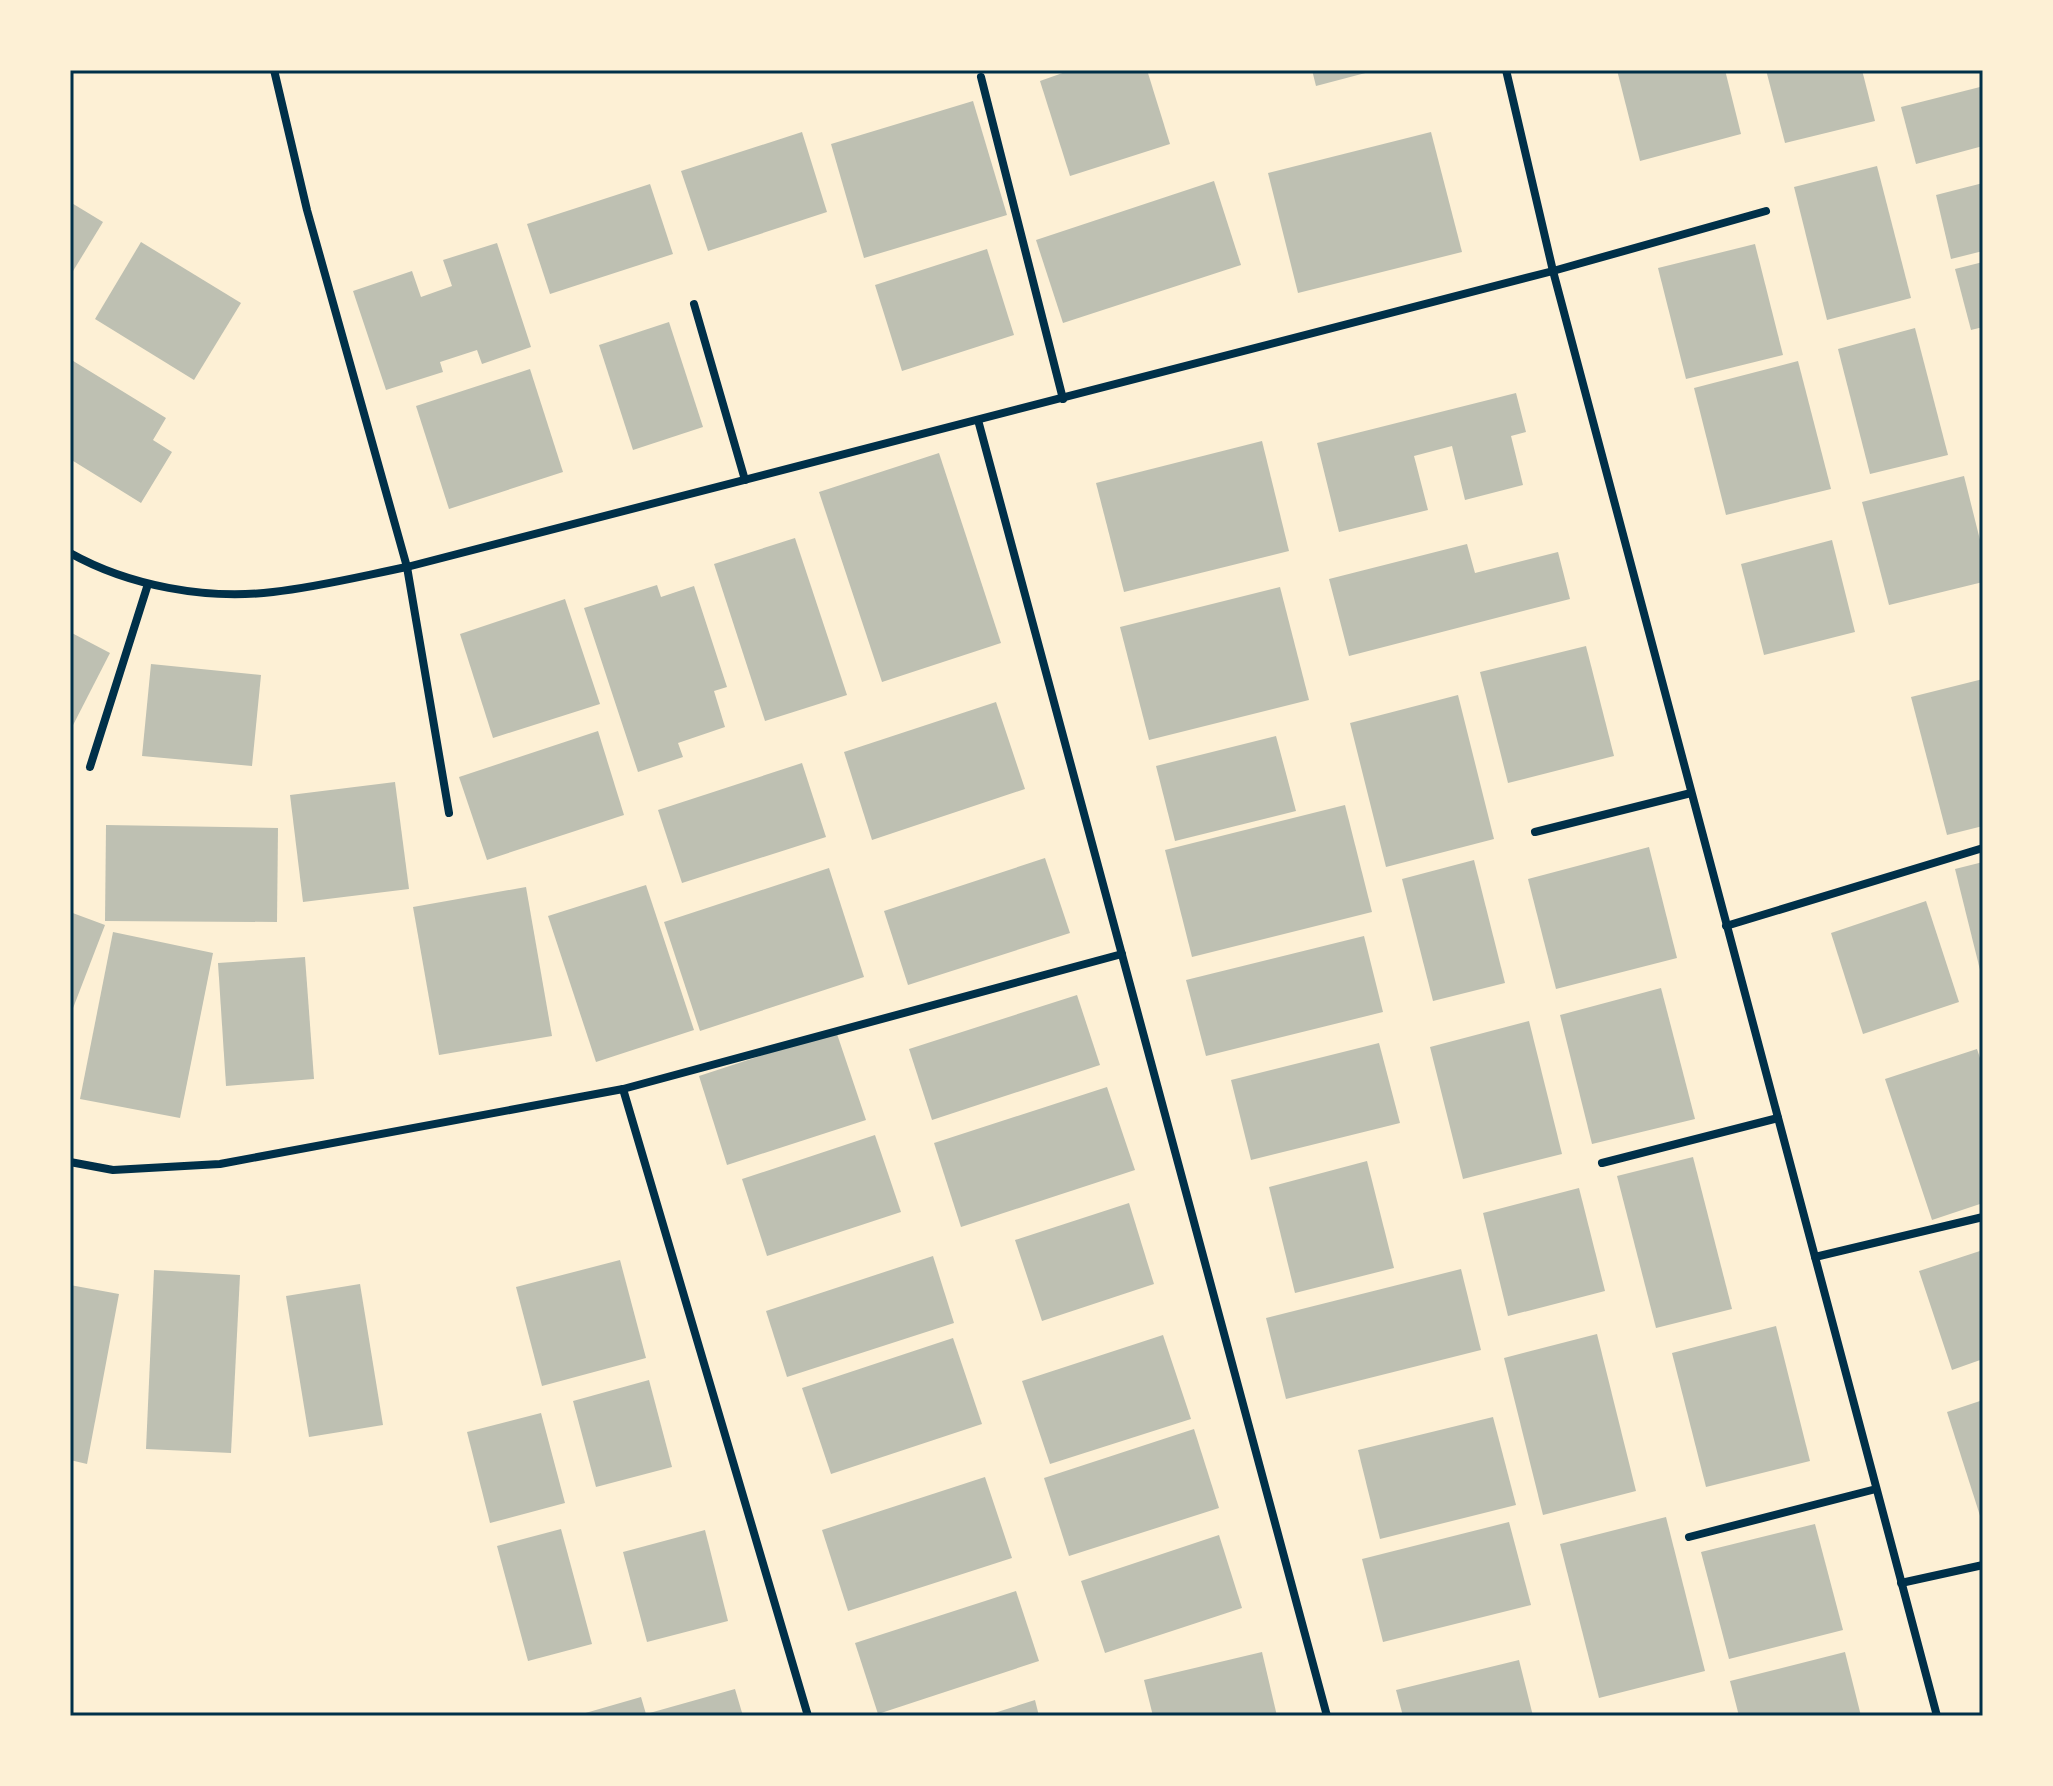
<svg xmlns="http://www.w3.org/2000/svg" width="2053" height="1786" viewBox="0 0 2053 1786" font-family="'Roboto Condensed',sans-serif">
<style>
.building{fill:#bec0b2}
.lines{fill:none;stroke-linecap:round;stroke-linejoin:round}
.minor{stroke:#003049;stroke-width:8}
.neatline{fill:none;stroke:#003049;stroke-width:3}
</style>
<rect width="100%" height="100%" fill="#fdf0d5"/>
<g class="building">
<path d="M 1071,70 L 1147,70 L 1170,144 L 1070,176 L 1040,81 Z"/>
<path d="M 1312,70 L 1373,70 L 1373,71 L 1316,86 Z"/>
<path d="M 1617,70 L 1725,70 L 1741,134 L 1640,161 Z"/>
<path d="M 1766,70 L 1862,70 L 1875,121 L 1785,143 Z"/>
<path d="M 1980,87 L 1983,99 L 1983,146 L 1916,164 L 1901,107 Z"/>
<path d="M 973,101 L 1007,215 L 864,258 L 831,144 Z"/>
<path d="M 802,132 L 827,212 L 708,251 L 681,171 Z"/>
<path d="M 1431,132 L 1462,252 L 1298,293 L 1268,173 Z"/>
<path d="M 1877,166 L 1911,298 L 1827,320 L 1794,187 Z"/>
<path d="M 1214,181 L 1241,265 L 1063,323 L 1036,240 Z"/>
<path d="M 1983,183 L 1983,251 L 1951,259 L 1936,195 Z"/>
<path d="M 650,184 L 673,254 L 550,294 L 527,224 Z"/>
<path d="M 70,202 L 103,222 L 70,276 Z"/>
<path d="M 141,242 L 241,303 L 194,380 L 95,319 Z"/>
<path d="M 497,243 L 531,347 L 482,364 L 477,350 L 440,362 L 443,372 L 386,390 L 353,291 L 412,271 L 421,297 L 452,286 L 443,260 Z"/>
<path d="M 1755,244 L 1783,355 L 1686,379 L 1658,268 Z"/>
<path d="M 987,249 L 1014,335 L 902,371 L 875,285 Z"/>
<path d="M 1983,262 L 1983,327 L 1971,330 L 1955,269 Z"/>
<path d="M 669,322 L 703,427 L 633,450 L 599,345 Z"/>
<path d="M 1915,328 L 1948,455 L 1870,474 L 1838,349 Z"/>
<path d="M 70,359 L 166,418 L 153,440 L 172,452 L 141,503 L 70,459 Z"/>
<path d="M 1798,361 L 1831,489 L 1726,515 L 1694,388 Z"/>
<path d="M 530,369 L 563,472 L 449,509 L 416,406 Z"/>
<path d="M 1516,393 L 1526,432 L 1511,436 L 1523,485 L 1465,500 L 1452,446 L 1414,456 L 1428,510 L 1339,532 L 1317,443 Z"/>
<path d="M 1262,441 L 1289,551 L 1124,592 L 1096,483 Z"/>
<path d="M 939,453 L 1001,643 L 882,682 L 819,492 Z"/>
<path d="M 1964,476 L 1983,552 L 1983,582 L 1889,605 L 1862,502 Z"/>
<path d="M 795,538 L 847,695 L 765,721 L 714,564 Z"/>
<path d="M 1832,540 L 1855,632 L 1764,655 L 1741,564 Z"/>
<path d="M 1467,544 L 1475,573 L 1558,552 L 1570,599 L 1349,656 L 1329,579 Z"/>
<path d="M 657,585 L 661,597 L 694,586 L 727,687 L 714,691 L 725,727 L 678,743 L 683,757 L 638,772 L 584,608 Z"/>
<path d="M 1280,587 L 1309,700 L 1149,740 L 1120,627 Z"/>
<path d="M 565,599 L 600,704 L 493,738 L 460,634 Z"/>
<path d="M 70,632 L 110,653 L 70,731 Z"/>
<path d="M 1586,646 L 1614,756 L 1508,783 L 1480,672 Z"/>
<path d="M 151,664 L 261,675 L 252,766 L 142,756 Z"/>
<path d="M 1983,679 L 1983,826 L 1947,835 L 1911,697 Z"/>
<path d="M 1458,695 L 1494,839 L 1386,867 L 1350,723 Z"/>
<path d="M 996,702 L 1025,789 L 872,840 L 844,752 Z"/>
<path d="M 598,731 L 624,815 L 487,860 L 459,777 Z"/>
<path d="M 1276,736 L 1296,811 L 1175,841 L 1156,766 Z"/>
<path d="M 802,763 L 826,837 L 682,883 L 658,810 Z"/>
<path d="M 395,782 L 409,889 L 303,902 L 290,795 Z"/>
<path d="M 1345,805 L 1372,912 L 1192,957 L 1165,850 Z"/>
<path d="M 106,825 L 278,828 L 277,922 L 105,921 Z"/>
<path d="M 1649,847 L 1677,958 L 1556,989 L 1528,879 Z"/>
<path d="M 1045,858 L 1070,933 L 908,985 L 884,911 Z"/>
<path d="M 1474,860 L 1505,983 L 1433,1001 L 1402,879 Z"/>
<path d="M 1983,862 L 1983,978 L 1982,978 L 1955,869 Z"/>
<path d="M 829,868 L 864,977 L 700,1031 L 664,922 Z"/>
<path d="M 646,885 L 694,1030 L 596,1062 L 548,916 Z"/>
<path d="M 526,887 L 552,1036 L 439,1055 L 413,907 Z"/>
<path d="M 1926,901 L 1959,1002 L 1863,1034 L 1831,933 Z"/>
<path d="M 70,912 L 105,925 L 70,1016 Z"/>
<path d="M 113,932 L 213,953 L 180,1118 L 80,1099 Z"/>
<path d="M 1364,936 L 1383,1012 L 1206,1056 L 1186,980 Z"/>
<path d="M 305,957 L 314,1079 L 226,1086 L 218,963 Z"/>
<path d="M 1661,988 L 1695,1119 L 1592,1144 L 1560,1015 Z"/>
<path d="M 1077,995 L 1100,1065 L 932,1120 L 909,1049 Z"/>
<path d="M 1529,1021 L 1562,1154 L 1463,1179 L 1430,1047 Z"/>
<path d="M 836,1031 L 866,1120 L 727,1165 L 699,1076 Z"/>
<path d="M 1379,1043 L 1400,1123 L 1251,1160 L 1231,1080 Z"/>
<path d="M 1977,1049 L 1983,1067 L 1983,1203 L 1932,1220 L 1885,1079 Z"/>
<path d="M 1107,1087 L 1135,1170 L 961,1227 L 934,1143 Z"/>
<path d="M 875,1135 L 901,1212 L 767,1256 L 742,1179 Z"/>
<path d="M 1693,1157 L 1732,1309 L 1656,1328 L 1617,1176 Z"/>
<path d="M 1367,1161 L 1394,1268 L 1295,1293 L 1269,1187 Z"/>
<path d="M 1579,1188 L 1605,1291 L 1508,1316 L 1483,1213 Z"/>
<path d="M 1129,1203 L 1154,1284 L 1042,1321 L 1015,1240 Z"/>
<path d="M 1983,1250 L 1983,1359 L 1952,1370 L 1919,1271 Z"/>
<path d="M 933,1256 L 954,1323 L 787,1377 L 766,1311 Z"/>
<path d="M 620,1260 L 646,1358 L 542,1386 L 516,1287 Z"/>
<path d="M 1461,1269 L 1481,1350 L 1286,1399 L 1266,1318 Z"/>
<path d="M 154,1270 L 240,1275 L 231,1453 L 146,1449 Z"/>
<path d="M 360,1284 L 383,1425 L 309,1437 L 286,1296 Z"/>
<path d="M 70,1285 L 119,1294 L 87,1464 L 70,1460 Z"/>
<path d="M 1776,1326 L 1810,1461 L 1706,1487 L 1672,1353 Z"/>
<path d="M 1597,1334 L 1636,1491 L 1543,1515 L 1504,1358 Z"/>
<path d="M 1163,1335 L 1191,1419 L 1050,1464 L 1022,1381 Z"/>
<path d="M 953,1338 L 982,1424 L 831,1474 L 802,1388 Z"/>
<path d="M 649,1380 L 672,1467 L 596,1487 L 573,1401 Z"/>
<path d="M 1983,1400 L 1983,1522 L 1982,1522 L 1947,1412 Z"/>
<path d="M 541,1413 L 565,1503 L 490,1523 L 467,1432 Z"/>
<path d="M 1493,1417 L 1516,1505 L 1380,1539 L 1358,1450 Z"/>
<path d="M 1194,1429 L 1219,1508 L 1069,1556 L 1044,1478 Z"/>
<path d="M 985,1477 L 1012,1558 L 848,1611 L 822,1530 Z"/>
<path d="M 1666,1517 L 1705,1671 L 1599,1698 L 1560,1544 Z"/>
<path d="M 1509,1522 L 1531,1605 L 1383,1642 L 1362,1559 Z"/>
<path d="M 1815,1524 L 1843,1630 L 1729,1659 L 1701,1552 Z"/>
<path d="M 561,1529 L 592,1644 L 528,1661 L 497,1546 Z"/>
<path d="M 705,1530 L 728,1621 L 647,1642 L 623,1552 Z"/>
<path d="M 1219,1535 L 1242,1608 L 1105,1653 L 1081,1581 Z"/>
<path d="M 1016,1591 L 1039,1661 L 878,1714 L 855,1643 Z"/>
<path d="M 1262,1652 L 1277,1716 L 1153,1716 L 1144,1680 Z"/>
<path d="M 1845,1652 L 1861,1716 L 1739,1716 L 1730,1681 Z"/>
<path d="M 1519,1660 L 1533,1716 L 1403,1716 L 1396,1690 Z"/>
<path d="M 735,1689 L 743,1716 L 575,1716 L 641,1697 L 646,1714 Z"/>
<path d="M 1035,1700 L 1039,1716 L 988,1716 L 988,1715 Z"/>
</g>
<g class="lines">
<g class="minor">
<path d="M 274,70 L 307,210 L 407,567 L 449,813"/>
<path d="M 1506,70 L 1553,271 L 1937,1716"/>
<path d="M 981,77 L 1063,399"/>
<path d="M 694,304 L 745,480"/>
<path d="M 978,420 L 1327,1716"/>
<path d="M 70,553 C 129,586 206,600 273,592 C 318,587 362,576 407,567 L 1553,271 L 1766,211"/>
<path d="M 90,767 L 148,584"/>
<path d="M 1535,832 L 1691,793"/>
<path d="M 1726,926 L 1983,848"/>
<path d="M 623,1089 L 808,1716"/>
<path d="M 70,1162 L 113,1170 L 220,1164 L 623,1089 L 1122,954"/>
<path d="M 1602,1163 L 1778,1118"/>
<path d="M 1815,1257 L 1983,1217"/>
<path d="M 1689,1537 L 1876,1489"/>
<path d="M 1901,1583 L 1983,1565"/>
</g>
</g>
<rect width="2053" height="1786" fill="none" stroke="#fdf0d5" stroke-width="144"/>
<rect x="72" y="72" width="1909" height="1642" class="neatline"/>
</svg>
